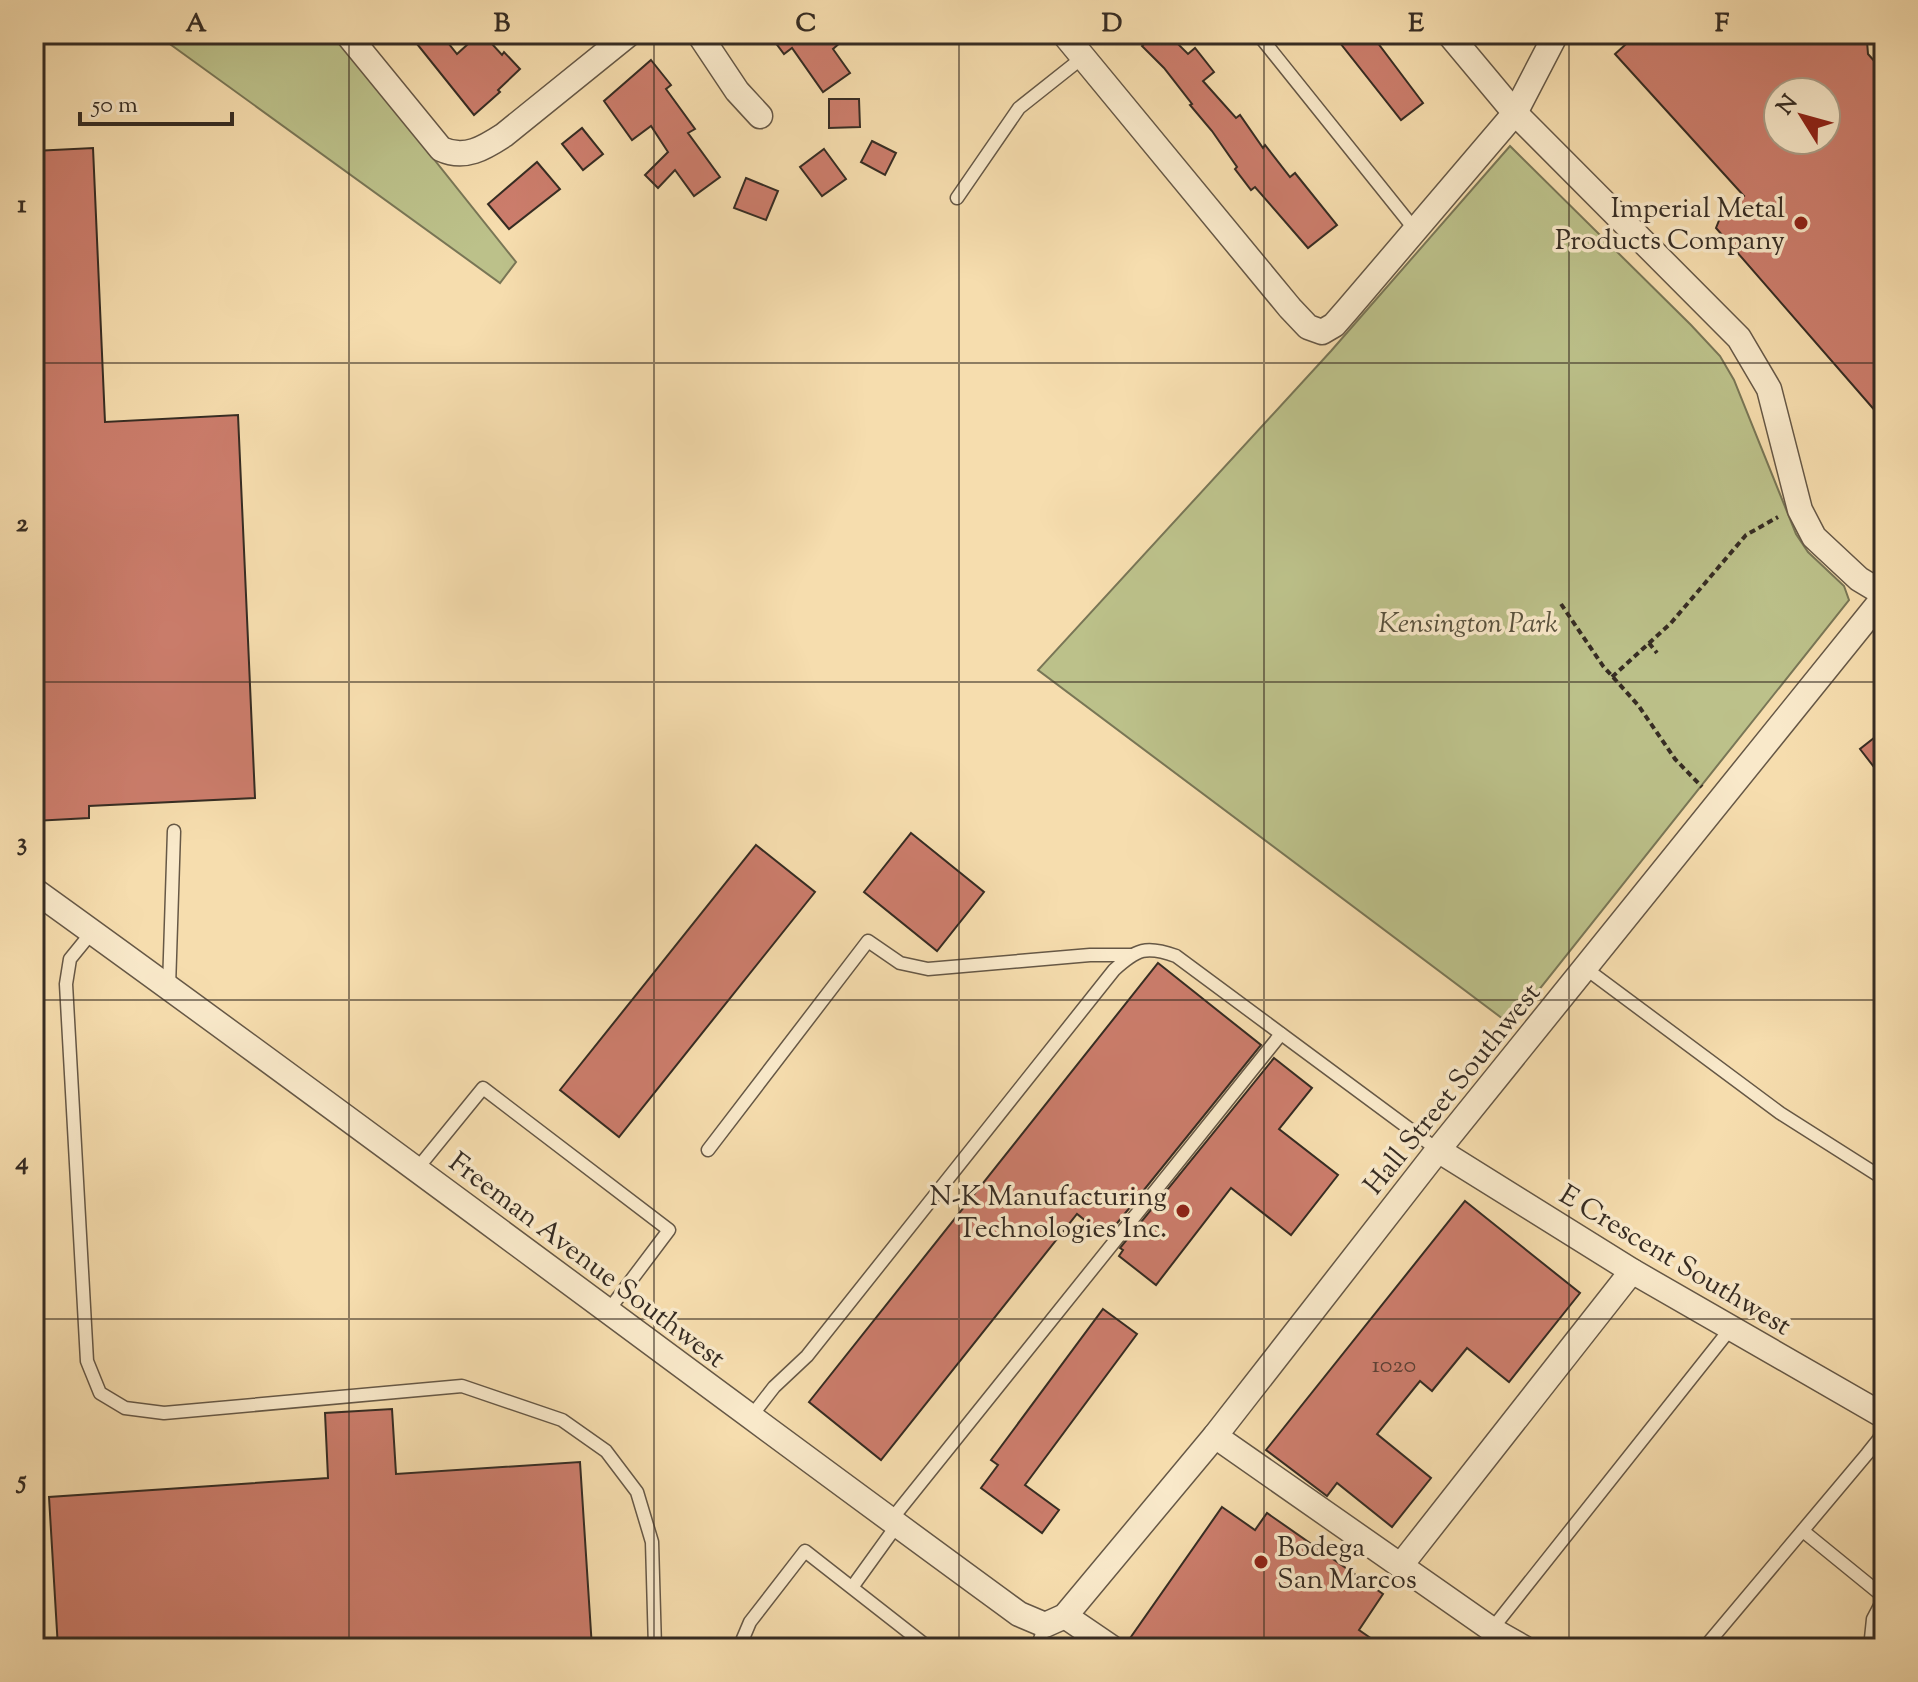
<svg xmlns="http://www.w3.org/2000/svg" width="1918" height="1682" viewBox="0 0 1918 1682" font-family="'Sorts Mill Goudy',serif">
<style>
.green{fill:#bcc18a;stroke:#797656;stroke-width:2}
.building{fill:#cc7d6c;stroke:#362c23;stroke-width:2;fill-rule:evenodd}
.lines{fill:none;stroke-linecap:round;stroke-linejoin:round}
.lane-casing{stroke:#665846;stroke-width:15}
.street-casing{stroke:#665846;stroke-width:27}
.path{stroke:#362c23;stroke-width:4;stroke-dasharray:6 4;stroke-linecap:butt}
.lane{stroke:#f9e9ca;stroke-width:12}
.street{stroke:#f9e9ca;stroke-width:24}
.grid{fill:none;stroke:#362c23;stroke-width:2;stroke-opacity:0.55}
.poi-dot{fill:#8f2418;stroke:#f9e9ca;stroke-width:3}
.labels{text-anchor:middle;stroke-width:7;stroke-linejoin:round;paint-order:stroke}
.number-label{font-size:24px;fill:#5c4035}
.poi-label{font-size:28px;fill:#362c23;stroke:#f9e9ca;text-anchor:end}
.park-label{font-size:28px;font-style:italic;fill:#58513d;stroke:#f9e9ca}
.street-label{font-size:28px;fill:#362c23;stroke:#f9e9ca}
.neatline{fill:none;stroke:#362c23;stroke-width:3}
.grid-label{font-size:26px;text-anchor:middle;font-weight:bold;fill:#362c23}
</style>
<rect width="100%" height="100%" fill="#f6ddae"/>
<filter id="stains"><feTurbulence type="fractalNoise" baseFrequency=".0025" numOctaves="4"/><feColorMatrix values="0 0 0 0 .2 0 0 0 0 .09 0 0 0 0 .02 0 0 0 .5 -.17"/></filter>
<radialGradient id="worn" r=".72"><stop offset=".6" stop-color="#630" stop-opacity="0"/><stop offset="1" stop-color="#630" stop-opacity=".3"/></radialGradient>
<g class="green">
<path d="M 156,34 L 334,34 L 516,262 L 500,283 Z"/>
<path d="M 1510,146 L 1691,325 L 1720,356 L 1734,380 L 1796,534 L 1808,552 L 1844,586 L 1849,600 L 1511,1025 L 1038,670 L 1331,351 Z"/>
</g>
<g class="building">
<path d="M 409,34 L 441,34 L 457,54 L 479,34 L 483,34 L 502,55 L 504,52 L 520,69 L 498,90 L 500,92 L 474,115 Z"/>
<path d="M 769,34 L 850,34 L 833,49 L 850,73 L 823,92 L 792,48 L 784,54 Z"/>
<path d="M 1155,34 L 1168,34 L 1188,54 L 1195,48 L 1214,72 L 1203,81 L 1236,118 L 1240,115 L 1263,148 L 1265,145 L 1290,177 L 1295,173 L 1337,225 L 1308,248 L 1255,187 L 1251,190 L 1235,169 L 1237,167 L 1212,131 L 1190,105 L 1192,104 L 1164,68 L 1142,46 Z"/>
<path d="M 1333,34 L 1371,34 L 1423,103 L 1401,120 Z"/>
<path d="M 1637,34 L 1860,34 L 1867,41 L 1868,54 L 1884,72 L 1884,421 L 1716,228 L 1720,218 L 1744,196 L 1615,54 ZM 1778,92 L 1826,92 L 1826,140 L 1778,140 Z"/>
<path d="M 651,60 L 671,85 L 666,89 L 695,129 L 688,133 L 720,177 L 694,196 L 675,170 L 658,188 L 645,175 L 668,152 L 651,126 L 632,140 L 604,101 Z"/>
<path d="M 829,99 L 859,99 L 860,127 L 829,128 Z"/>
<path d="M 582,128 L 603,154 L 583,170 L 562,144 Z"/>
<path d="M 872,141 L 896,153 L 885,175 L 861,162 Z"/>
<path d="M 93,148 L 105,422 L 238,415 L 255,798 L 89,806 L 89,818 L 34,821 L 34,151 Z"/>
<path d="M 824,149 L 846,179 L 822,196 L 800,167 Z"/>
<path d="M 537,162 L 560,189 L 509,229 L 488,204 Z"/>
<path d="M 746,178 L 778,191 L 766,220 L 734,208 Z"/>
<path d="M 1884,730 L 1884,780 L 1860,749 Z"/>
<path d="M 911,833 L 984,892 L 937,951 L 864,892 Z"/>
<path d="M 756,845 L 815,892 L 619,1137 L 560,1090 Z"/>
<path d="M 1158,963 L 1261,1045 L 1106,1237 L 1077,1214 L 881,1460 L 809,1402 Z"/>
<path d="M 1274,1058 L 1312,1088 L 1279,1129 L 1338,1175 L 1291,1235 L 1231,1188 L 1156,1285 L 1119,1256 L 1123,1250 L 1120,1248 Z"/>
<path d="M 1465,1201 L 1580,1293 L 1509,1382 L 1467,1348 L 1432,1391 L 1420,1381 L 1377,1434 L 1431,1478 L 1392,1527 L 1337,1483 L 1327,1496 L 1266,1450 Z"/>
<path d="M 1103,1309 L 1137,1334 L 1025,1485 L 1059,1510 L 1042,1533 L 981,1488 L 998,1465 L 991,1460 Z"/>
<path d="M 392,1409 L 396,1474 L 580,1462 L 592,1648 L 58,1648 L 49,1497 L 328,1478 L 325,1413 Z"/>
<path d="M 1222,1507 L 1255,1530 L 1267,1513 L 1383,1594 L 1359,1630 L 1385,1648 L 1127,1648 L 1126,1644 Z"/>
</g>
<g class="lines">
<defs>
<g id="lane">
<path d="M 1258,34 L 1416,231"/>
<path d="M 957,198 L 1019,108 L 1082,58"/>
<path d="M 92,932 L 70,959 L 66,984 L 87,1361 L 100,1393 L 125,1408 L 164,1413 L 462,1386 L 562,1420 L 606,1451 L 637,1492 L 652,1542 L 655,1648"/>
<path d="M 1585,968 L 1780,1113 L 1884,1179"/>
<path d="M 169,987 L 174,831"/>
<path d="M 708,1150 L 868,941 L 900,963 L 928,969 L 1090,955 L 1131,955"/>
<path d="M 417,1169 L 483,1088 L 669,1230 L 608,1311"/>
<path d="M 750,1418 L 774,1387 L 807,1356 L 1114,970 C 1137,949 1146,945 1176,956 L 1438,1150"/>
<path d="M 891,1520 L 1281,1034"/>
<path d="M 1803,1531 L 1884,1597"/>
<path d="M 853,1586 L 897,1525"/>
<path d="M 1492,1629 L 1731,1328"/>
<path d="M 739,1648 L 750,1622 L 805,1551 L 929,1648"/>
<path d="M 1037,1648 L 1045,1625"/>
<path d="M 1704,1648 L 1867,1454 L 1879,1439 L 1884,1424"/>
<path d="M 1870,1648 L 1873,1619 L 1884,1598"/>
</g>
<g id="street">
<path d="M 347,34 L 441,149 C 465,160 484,148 504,135 L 629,34"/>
<path d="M 699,34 L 737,91 L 760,116"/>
<path d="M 1064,34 L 1290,308 L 1308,327 L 1322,332 L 1334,325 L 1348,309 L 1515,113 L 1556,34"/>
<path d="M 1449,34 L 1515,113 L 1739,338 L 1769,389 L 1800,510 L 1814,537 L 1859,579 L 1884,594"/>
<path d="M 34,890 C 365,1128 690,1374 1019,1614 L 1045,1625 L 1065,1616 L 1215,1436 L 1438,1150 L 1884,597"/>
<path d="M 1438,1150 L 1632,1271 L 1884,1416"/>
<path d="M 1215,1436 L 1494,1631 L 1524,1648"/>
<path d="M 1401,1565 L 1632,1271"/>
<path d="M 1065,1616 L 1112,1648"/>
</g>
</defs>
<use href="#lane" class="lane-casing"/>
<use href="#street" class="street-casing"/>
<g class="path">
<path d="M 1561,604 L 1603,666 L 1638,705 L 1675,759 L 1702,787"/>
<path d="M 1649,643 L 1657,653"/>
<path d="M 1612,677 L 1671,623 L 1746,535 L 1778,517"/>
</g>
<use href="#lane" class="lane"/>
<use href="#street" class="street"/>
</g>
<path class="grid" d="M 349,34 L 349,1648M 654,34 L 654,1648M 959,34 L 959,1648M 1264,34 L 1264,1648M 1569,34 L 1569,1648M 34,363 L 1884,363M 34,682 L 1884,682M 34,1000 L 1884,1000M 34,1319 L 1884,1319"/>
<g class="poi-dot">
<circle cx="1801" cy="223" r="8"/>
<circle cx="1183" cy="1211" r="8"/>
<circle cx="1261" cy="1562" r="8"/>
</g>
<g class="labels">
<g class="number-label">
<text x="1394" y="1372">1020</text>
</g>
<g class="poi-label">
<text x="1785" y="217">Imperial Metal<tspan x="1785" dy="32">Products Company</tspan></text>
<text x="1167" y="1205">N-K Manufacturing<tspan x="1167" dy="32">Technologies Inc.</tspan></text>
<text x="1277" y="1556" text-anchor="start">Bodega<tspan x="1277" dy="32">San Marcos</tspan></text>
</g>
<g class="park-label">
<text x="1468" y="632">Kensington Park</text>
</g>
<g class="street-label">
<text transform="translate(1451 1088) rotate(-51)" y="10">Hall Street Southwest</text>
<text transform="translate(588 1259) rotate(37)" y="10">Freeman Avenue Southwest</text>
<text transform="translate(1676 1259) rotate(31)" y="10">E Crescent Southwest</text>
</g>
</g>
<rect width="1918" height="1682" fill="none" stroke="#f6ddae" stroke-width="88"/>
<g transform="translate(1802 116) rotate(307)"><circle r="38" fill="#f9e9ca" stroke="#ab9d87" stroke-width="2"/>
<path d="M0-6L14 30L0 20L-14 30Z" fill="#8f2418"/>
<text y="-12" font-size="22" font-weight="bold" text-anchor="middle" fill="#362c23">N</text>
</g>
<path d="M80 112v12h152v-12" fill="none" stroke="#362c23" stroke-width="4"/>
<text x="92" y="112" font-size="24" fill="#362c23" stroke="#f9e9ca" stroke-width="6" paint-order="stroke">50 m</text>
<rect x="44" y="44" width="1830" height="1594" class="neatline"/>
<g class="grid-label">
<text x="196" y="31">A</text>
<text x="502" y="31">B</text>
<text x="806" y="31">C</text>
<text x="1112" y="31">D</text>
<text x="1416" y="31">E</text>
<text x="1722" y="31">F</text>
<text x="22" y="212">1</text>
<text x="22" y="531">2</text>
<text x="22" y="850">3</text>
<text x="22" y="1169">4</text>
<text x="22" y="1488">5</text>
</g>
<rect width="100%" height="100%" filter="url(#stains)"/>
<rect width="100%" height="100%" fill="url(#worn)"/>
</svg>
